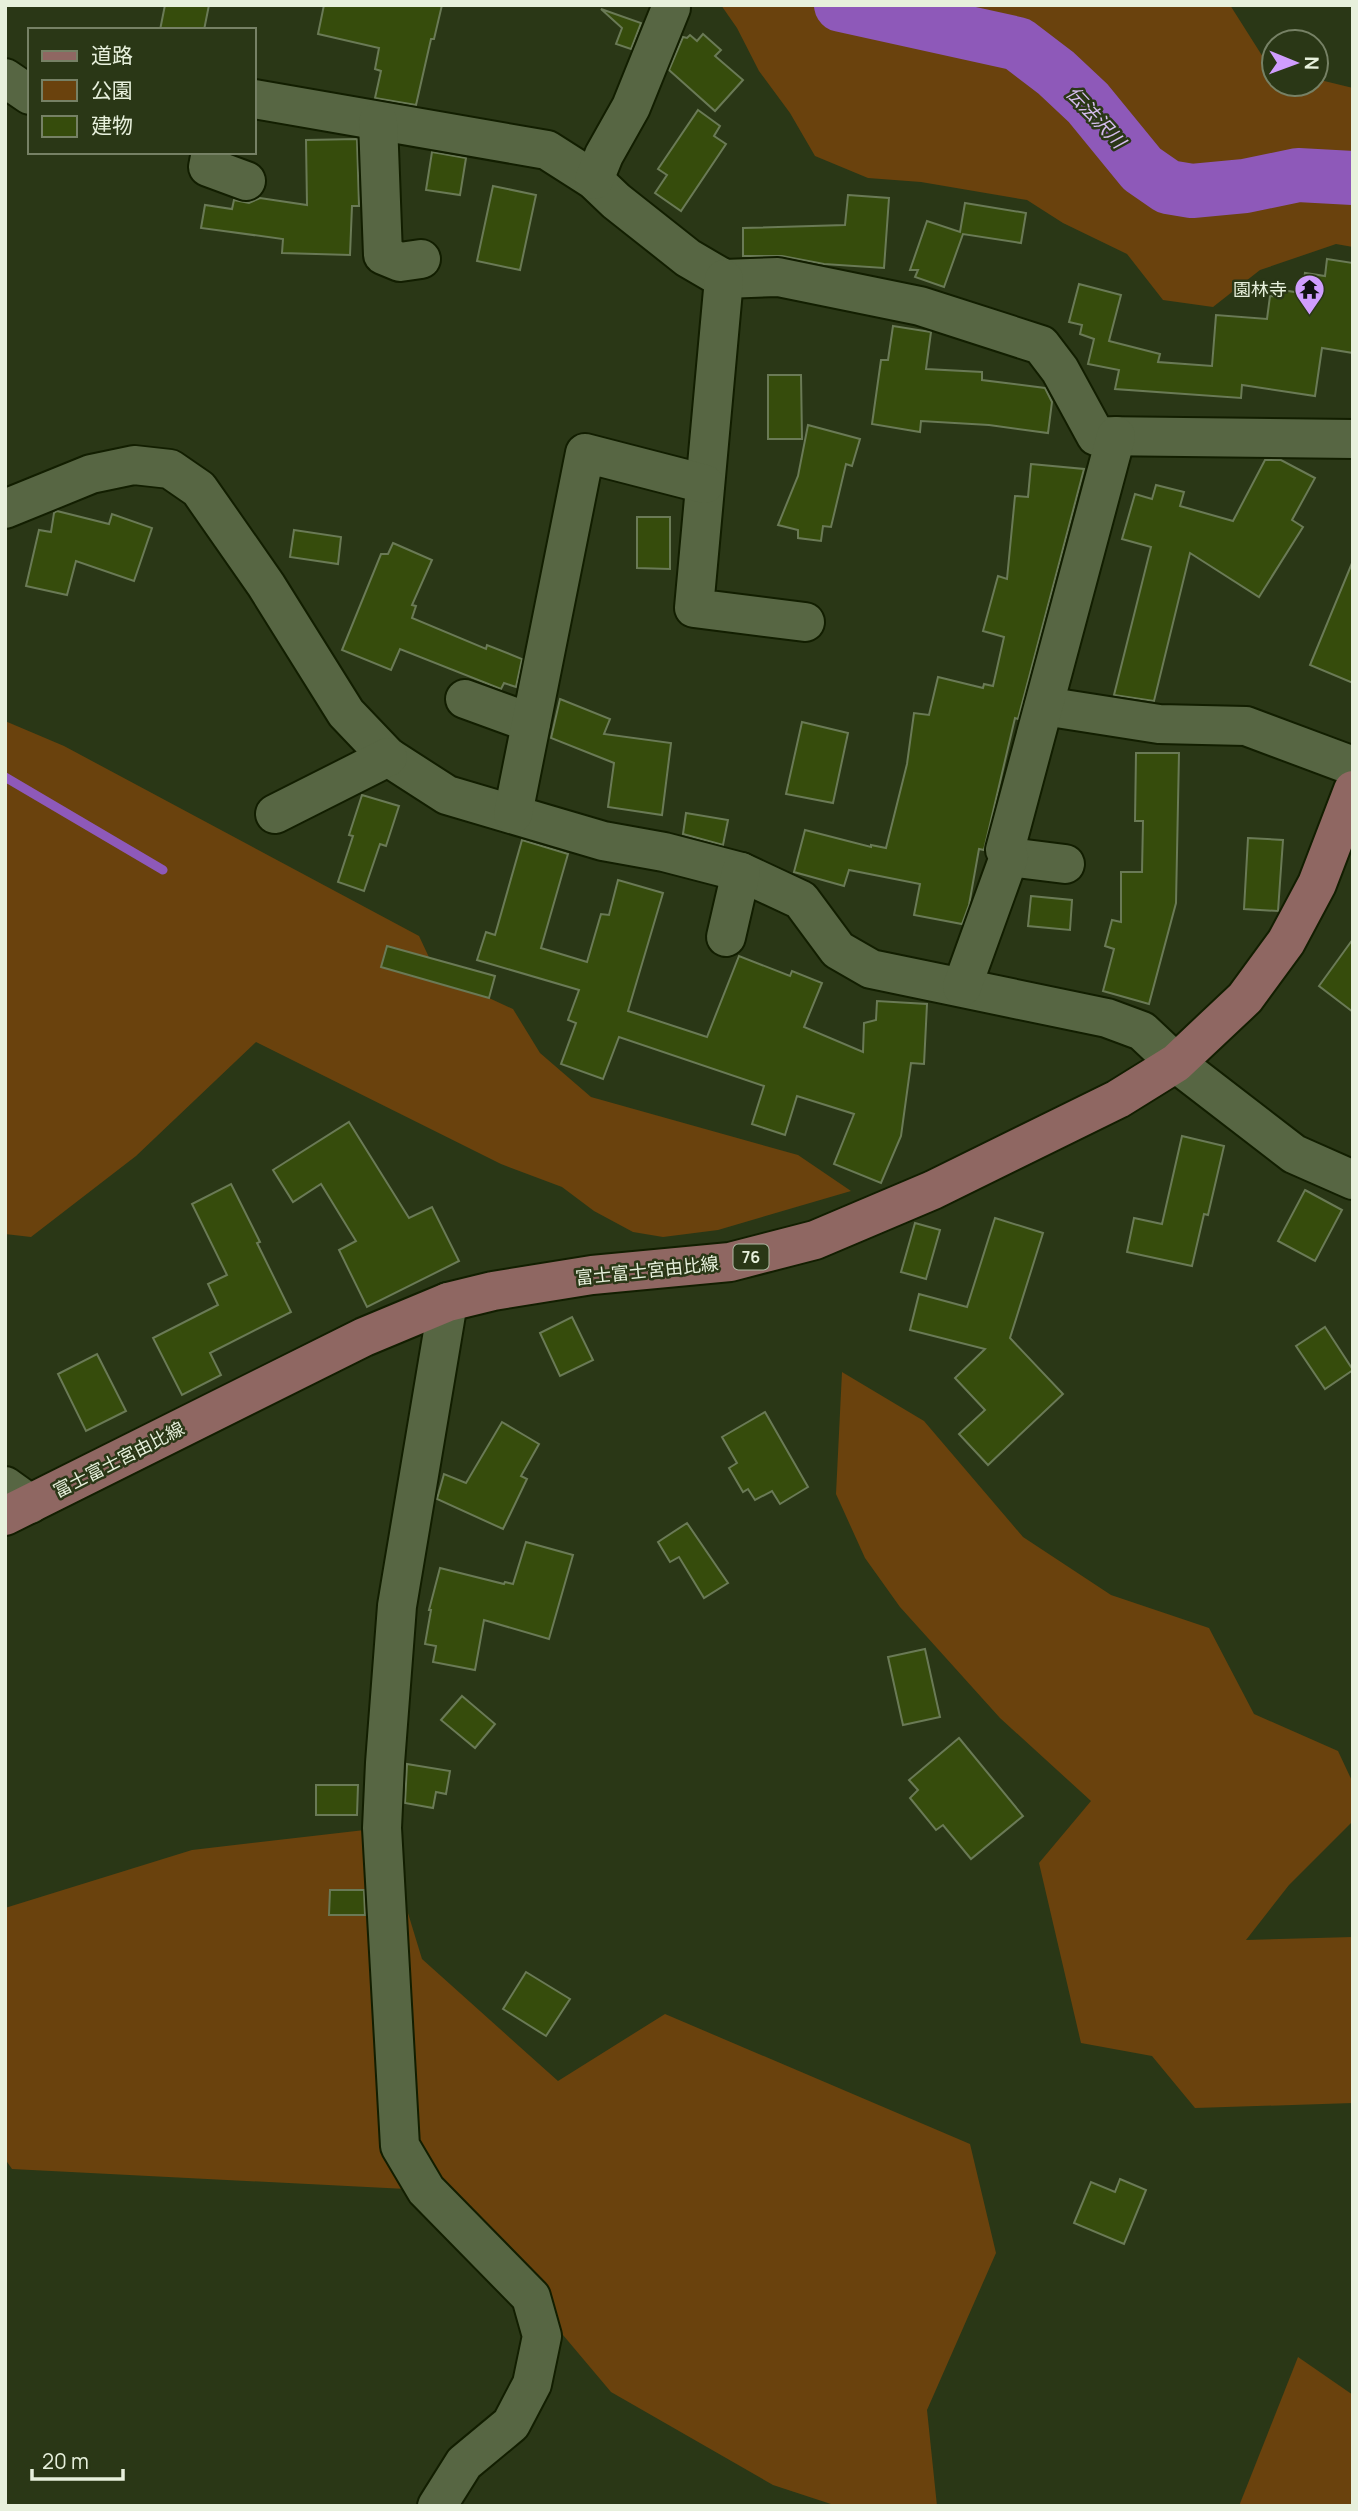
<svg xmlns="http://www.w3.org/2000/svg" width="1358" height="2511" viewBox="0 0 1358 2511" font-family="Manrope,'Noto Sans JP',sans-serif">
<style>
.green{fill:#6a420d}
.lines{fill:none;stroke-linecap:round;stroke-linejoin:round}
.stream{stroke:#8e59b9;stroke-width:9}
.river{stroke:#8e59b9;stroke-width:54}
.building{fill:#364c0c;stroke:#6a7a56;stroke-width:2}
.minor-casing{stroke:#121e00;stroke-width:42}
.major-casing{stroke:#121e00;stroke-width:42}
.minor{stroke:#576643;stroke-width:38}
.major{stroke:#8f6762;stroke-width:38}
.labels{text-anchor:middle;stroke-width:5;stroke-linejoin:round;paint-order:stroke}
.shield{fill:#2a3716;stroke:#aeb8a1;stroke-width:2}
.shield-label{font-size:16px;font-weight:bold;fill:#e7f0dc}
.poi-label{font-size:18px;fill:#e7f0dc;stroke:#2a3716;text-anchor:end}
.street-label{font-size:18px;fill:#e7f0dc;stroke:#2a3716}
.water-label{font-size:19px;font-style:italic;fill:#d5bdee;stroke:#2a3716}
</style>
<rect width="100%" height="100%" fill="#2a3716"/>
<g class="green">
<path d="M 721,5 L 1230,5 L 1268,65 L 1274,67 L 1274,84 L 1316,84 L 1316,79 L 1353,88 L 1353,247 L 1336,244 L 1260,270 L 1213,307 L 1163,300 L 1127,254 L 1063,223 L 1027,200 L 921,182 L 868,178 L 815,156 L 790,113 L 759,71 L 737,28 Z"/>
<path d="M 5,721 L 64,746 L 419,936 L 442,985 L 489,998 L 513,1009 L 540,1053 L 591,1097 L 798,1155 L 851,1191 L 718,1230 L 663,1237 L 633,1232 L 594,1211 L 562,1187 L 501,1164 L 256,1042 L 136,1156 L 31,1237 L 5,1234 Z"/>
<path d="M 842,1372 L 924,1421 L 1023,1537 L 1111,1595 L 1209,1628 L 1254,1714 L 1338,1751 L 1353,1783 L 1353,1821 L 1289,1885 L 1246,1940 L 1353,1937 L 1353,2103 L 1195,2108 L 1152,2056 L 1081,2043 L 1039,1863 L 1091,1801 L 1000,1718 L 900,1607 L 865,1558 L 836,1494 Z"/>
<path d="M 382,1828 L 422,1959 L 558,2081 L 665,2014 L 970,2144 L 996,2253 L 927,2410 L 937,2506 L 837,2506 L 773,2485 L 611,2392 L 531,2297 L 426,2190 L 12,2169 L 5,2159 L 5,1908 L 192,1850 Z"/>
<path d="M 1298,2357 L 1353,2395 L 1353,2506 L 1239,2506 Z"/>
</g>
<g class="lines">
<path class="stream" d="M 5,777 L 163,870"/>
<path class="river" d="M 841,5 L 1018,44 L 1056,73 L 1088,103 L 1142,169 L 1168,187 L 1192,191 L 1245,186 L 1298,175 L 1353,178"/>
</g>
<g class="building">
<path d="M 165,5 L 209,5 L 204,30 L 160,30 Z"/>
<path d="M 324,5 L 442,5 L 434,39 L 431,39 L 416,105 L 375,98 L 381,71 L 375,69 L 379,48 L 318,34 Z"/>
<path d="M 601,9 L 641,23 L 631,49 L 616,44 L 622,28 Z"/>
<path d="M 703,34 L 721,50 L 715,56 L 743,80 L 715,111 L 669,70 L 683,37 L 687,38 L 690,35 L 697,41 Z"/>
<path d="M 698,110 L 720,126 L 714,136 L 726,144 L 681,211 L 655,193 L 667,175 L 658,169 Z"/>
<path d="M 357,139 L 359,206 L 352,206 L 350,255 L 282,253 L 283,239 L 201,228 L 205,205 L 232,209 L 234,200 L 249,203 L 260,198 L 307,205 L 306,140 Z"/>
<path d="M 432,152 L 466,158 L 460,195 L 426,190 Z"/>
<path d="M 493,186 L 536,195 L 520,270 L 477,261 Z"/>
<path d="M 848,195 L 889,198 L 884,268 L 824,264 L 782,256 L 743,256 L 743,228 L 845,225 Z"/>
<path d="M 965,203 L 1026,213 L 1021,243 L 963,234 L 944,287 L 915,277 L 918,270 L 910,270 L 927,221 L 960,232 Z"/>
<path d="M 1327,259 L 1353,263 L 1353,353 L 1322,348 L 1315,396 L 1242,385 L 1241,398 L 1115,389 L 1119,370 L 1088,364 L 1094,339 L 1080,334 L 1082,325 L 1069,322 L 1079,284 L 1121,295 L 1109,341 L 1160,354 L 1158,362 L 1212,366 L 1216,315 L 1267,319 L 1270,296 L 1280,297 L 1281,290 L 1302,293 L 1305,273 L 1325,276 Z"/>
<path d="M 893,326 L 931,332 L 926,369 L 982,372 L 982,380 L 1045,388 L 1052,402 L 1048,433 L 989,425 L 921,421 L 920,432 L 872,424 L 881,360 L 888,360 Z"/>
<path d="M 768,375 L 801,375 L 802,439 L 768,439 Z"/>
<path d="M 808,425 L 860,439 L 852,466 L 846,464 L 831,527 L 823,526 L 821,541 L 798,538 L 798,530 L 778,525 L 798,476 Z"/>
<path d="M 1265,460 L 1281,460 L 1315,478 L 1292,520 L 1303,527 L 1259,597 L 1190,553 L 1154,701 L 1114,695 L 1151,547 L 1122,539 L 1135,494 L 1152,499 L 1156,485 L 1184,492 L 1180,506 L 1233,521 Z"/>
<path d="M 1031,464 L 1084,469 L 1018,719 L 1015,718 L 984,850 L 979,849 L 969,905 L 962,924 L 914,915 L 920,884 L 849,870 L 844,886 L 794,872 L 805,830 L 871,847 L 871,845 L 886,848 L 907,764 L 914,713 L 929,715 L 938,677 L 983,688 L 984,684 L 993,686 L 1004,637 L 983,631 L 998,576 L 1007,579 L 1015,496 L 1028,497 Z"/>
<path d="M 57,511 L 109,524 L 112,514 L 152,528 L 134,581 L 76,561 L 67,595 L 26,586 L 39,530 L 51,532 L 54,513 Z"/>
<path d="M 637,517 L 670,517 L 670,569 L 637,568 Z"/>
<path d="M 294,530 L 341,537 L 338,564 L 290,557 Z"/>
<path d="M 393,543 L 432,560 L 412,605 L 416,606 L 412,618 L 486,649 L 487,645 L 522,659 L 516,687 L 504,683 L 501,689 L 400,649 L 391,670 L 342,650 L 381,554 L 388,554 Z"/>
<path d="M 1352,563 L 1353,563 L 1353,683 L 1310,665 Z"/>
<path d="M 560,699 L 610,719 L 604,734 L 671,743 L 662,815 L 608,807 L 614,763 L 551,738 Z"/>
<path d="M 802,722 L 848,733 L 833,803 L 786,794 Z"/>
<path d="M 1136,753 L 1179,753 L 1176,903 L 1149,1004 L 1103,991 L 1114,949 L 1105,946 L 1112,920 L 1121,922 L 1121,872 L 1142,872 L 1143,821 L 1135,821 Z"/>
<path d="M 362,795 L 399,806 L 386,846 L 380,844 L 364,891 L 338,882 L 353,836 L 349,835 Z"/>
<path d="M 686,813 L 728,820 L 723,845 L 683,834 Z"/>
<path d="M 1248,838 L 1283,840 L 1278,911 L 1244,909 Z"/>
<path d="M 522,840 L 568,854 L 541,948 L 587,962 L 601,914 L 609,915 L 618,880 L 663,893 L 628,1011 L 707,1037 L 739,956 L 790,976 L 792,971 L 822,983 L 804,1027 L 863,1052 L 864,1023 L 876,1020 L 877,1001 L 927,1004 L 924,1064 L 911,1063 L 901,1136 L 881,1183 L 834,1164 L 854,1114 L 797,1096 L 785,1135 L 752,1124 L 764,1086 L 619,1037 L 603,1079 L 561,1064 L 576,1023 L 568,1020 L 579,990 L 477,960 L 486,932 L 495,935 Z"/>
<path d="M 1031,896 L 1072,900 L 1070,930 L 1028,926 Z"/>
<path d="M 1353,939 L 1353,1012 L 1319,986 Z"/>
<path d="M 387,946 L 495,976 L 489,998 L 381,967 Z"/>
<path d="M 349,1122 L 409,1218 L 432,1207 L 459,1261 L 367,1307 L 339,1250 L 356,1241 L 321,1184 L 293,1202 L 273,1170 Z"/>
<path d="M 1182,1136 L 1224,1146 L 1208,1215 L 1204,1214 L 1192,1266 L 1127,1252 L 1134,1218 L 1162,1224 Z"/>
<path d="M 231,1184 L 260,1242 L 257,1243 L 291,1312 L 210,1353 L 221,1375 L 182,1395 L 153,1338 L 218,1305 L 208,1284 L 227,1275 L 192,1204 Z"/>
<path d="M 1305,1190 L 1342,1210 L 1315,1261 L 1278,1241 Z"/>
<path d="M 995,1218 L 1043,1233 L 1010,1338 L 1063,1394 L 988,1465 L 959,1434 L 985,1410 L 955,1378 L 985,1349 L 910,1330 L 919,1294 L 967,1307 Z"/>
<path d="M 915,1223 L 940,1230 L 926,1279 L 901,1272 Z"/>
<path d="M 572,1317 L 593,1360 L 560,1376 L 540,1333 Z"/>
<path d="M 1325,1327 L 1353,1370 L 1325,1389 L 1296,1346 Z"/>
<path d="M 97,1354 L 126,1411 L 86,1431 L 58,1374 Z"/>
<path d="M 765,1412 L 808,1487 L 780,1504 L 772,1491 L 755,1500 L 748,1489 L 743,1492 L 729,1468 L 737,1463 L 722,1437 Z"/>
<path d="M 502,1422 L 539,1444 L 521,1476 L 527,1479 L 503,1529 L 437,1499 L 444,1474 L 466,1483 Z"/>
<path d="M 687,1523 L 728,1583 L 704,1598 L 679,1557 L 670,1562 L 658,1542 Z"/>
<path d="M 526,1542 L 573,1555 L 549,1639 L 484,1620 L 475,1670 L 433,1662 L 436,1646 L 425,1644 L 431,1610 L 429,1610 L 440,1568 L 504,1584 L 505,1582 L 513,1584 Z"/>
<path d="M 925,1649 L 940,1717 L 903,1725 L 888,1657 Z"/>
<path d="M 462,1696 L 495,1724 L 475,1748 L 441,1720 Z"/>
<path d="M 959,1738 L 1023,1816 L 971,1859 L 943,1825 L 936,1830 L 910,1798 L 918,1790 L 909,1780 Z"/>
<path d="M 407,1764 L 450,1771 L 446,1794 L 436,1792 L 433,1808 L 405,1803 Z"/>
<path d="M 316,1785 L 358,1785 L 357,1815 L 316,1815 Z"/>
<path d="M 330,1890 L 364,1890 L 365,1915 L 329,1915 Z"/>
<path d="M 526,1972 L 570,1999 L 546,2036 L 503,2009 Z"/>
<path d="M 1120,2179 L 1146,2190 L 1124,2244 L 1074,2223 L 1091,2182 L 1115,2192 Z"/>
</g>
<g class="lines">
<defs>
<g id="minor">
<path d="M 5,78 L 30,95"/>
<path d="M 254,99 L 547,150 L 594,180 L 616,201 L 688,258 L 724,279 L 778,277 L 920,306 L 1041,345 L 1060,370 L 1096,436 L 1353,439"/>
<path d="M 378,122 L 383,255 L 400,262 L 421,259"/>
<path d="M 211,152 L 208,167 L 246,181"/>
<path d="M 594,180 L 604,155 L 631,107 L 671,8"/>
<path d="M 724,279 L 694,608 L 805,622"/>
<path d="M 5,509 L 91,474 L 134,465 L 170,469 L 199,489 L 266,585 L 346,713 L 388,757 L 447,795 L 603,841 L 664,852 L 741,872 L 801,900 L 838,950 L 871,969 L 1107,1018 L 1142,1031 L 1176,1063 L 1294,1154 L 1353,1180"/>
<path d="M 465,699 L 531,723"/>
<path d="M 1044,706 L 1159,724 L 1246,726 L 1353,766"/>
<path d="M 275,814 L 388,757"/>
<path d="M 513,814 L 585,453 L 705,484"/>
<path d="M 1009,857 L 1065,864"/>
<path d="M 726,937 L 741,872"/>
<path d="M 962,987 L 1009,857 L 1005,850 L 1116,436"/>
<path d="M 5,1486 L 30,1504"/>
<path d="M 437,2506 L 464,2463 L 511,2424 L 532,2384 L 542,2336 L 531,2297 L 426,2190 L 400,2146 L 382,1828 L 385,1763 L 397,1606 L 448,1302"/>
</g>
<path id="major" d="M 5,1516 L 364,1337 L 448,1302 L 493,1291 L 592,1275 L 730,1262 L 815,1240 L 933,1190 L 1118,1099 L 1176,1063 L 1245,998 L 1286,942 L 1317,884 L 1353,790"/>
</defs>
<use href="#minor" class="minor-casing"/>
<use href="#major" class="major-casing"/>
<use href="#minor" class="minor"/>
<use href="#major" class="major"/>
</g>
<defs>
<symbol id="temple-pin" viewBox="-11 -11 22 30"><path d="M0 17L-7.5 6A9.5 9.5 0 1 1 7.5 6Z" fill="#d09dfe" stroke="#2a3716"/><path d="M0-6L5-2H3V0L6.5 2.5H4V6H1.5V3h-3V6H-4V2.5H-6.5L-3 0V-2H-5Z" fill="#111"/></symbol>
</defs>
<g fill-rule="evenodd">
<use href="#temple-pin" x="1292" y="272" width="35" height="47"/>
</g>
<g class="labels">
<rect class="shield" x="733.5" y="1244.5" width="35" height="25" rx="5"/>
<g class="shield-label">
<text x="751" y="1263">76</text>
</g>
<g class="poi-label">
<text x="1287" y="296">園林寺</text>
</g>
<g class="street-label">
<text transform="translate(647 1271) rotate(-6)" y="6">富士富士宮由比線</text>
<text transform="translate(119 1460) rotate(-27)" y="6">富士富士宮由比線</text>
</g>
<g class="water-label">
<text transform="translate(1096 117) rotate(47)" y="7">伝法沢川</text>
</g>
</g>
<rect width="1358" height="2511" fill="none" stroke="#e7f0dc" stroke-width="14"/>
<rect x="28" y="28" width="228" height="126" fill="#2a3716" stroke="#768165" stroke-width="2"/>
<rect x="42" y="51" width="35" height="10" fill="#8f6762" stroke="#768165" stroke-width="2"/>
<text x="91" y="63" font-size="21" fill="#e7f0dc">道路</text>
<rect x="42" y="80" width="35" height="21" fill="#6a420d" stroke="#768165" stroke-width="2"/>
<text x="91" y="98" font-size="21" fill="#e7f0dc">公園</text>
<rect x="42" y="116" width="35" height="21" fill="#364c0c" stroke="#768165" stroke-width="2"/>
<text x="91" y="133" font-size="21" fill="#e7f0dc">建物</text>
<g transform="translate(1295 63) rotate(91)"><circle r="33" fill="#2a3716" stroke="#768165" stroke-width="2"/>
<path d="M0-5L12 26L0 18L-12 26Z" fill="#d09dfe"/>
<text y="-10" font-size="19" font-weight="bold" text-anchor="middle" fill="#e7f0dc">N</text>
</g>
<path d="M32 2469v10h91v-10" fill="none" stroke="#e7f0dc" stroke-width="3.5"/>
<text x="42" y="2469" font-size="21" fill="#e7f0dc" stroke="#2a3716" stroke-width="5" paint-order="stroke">20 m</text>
</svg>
